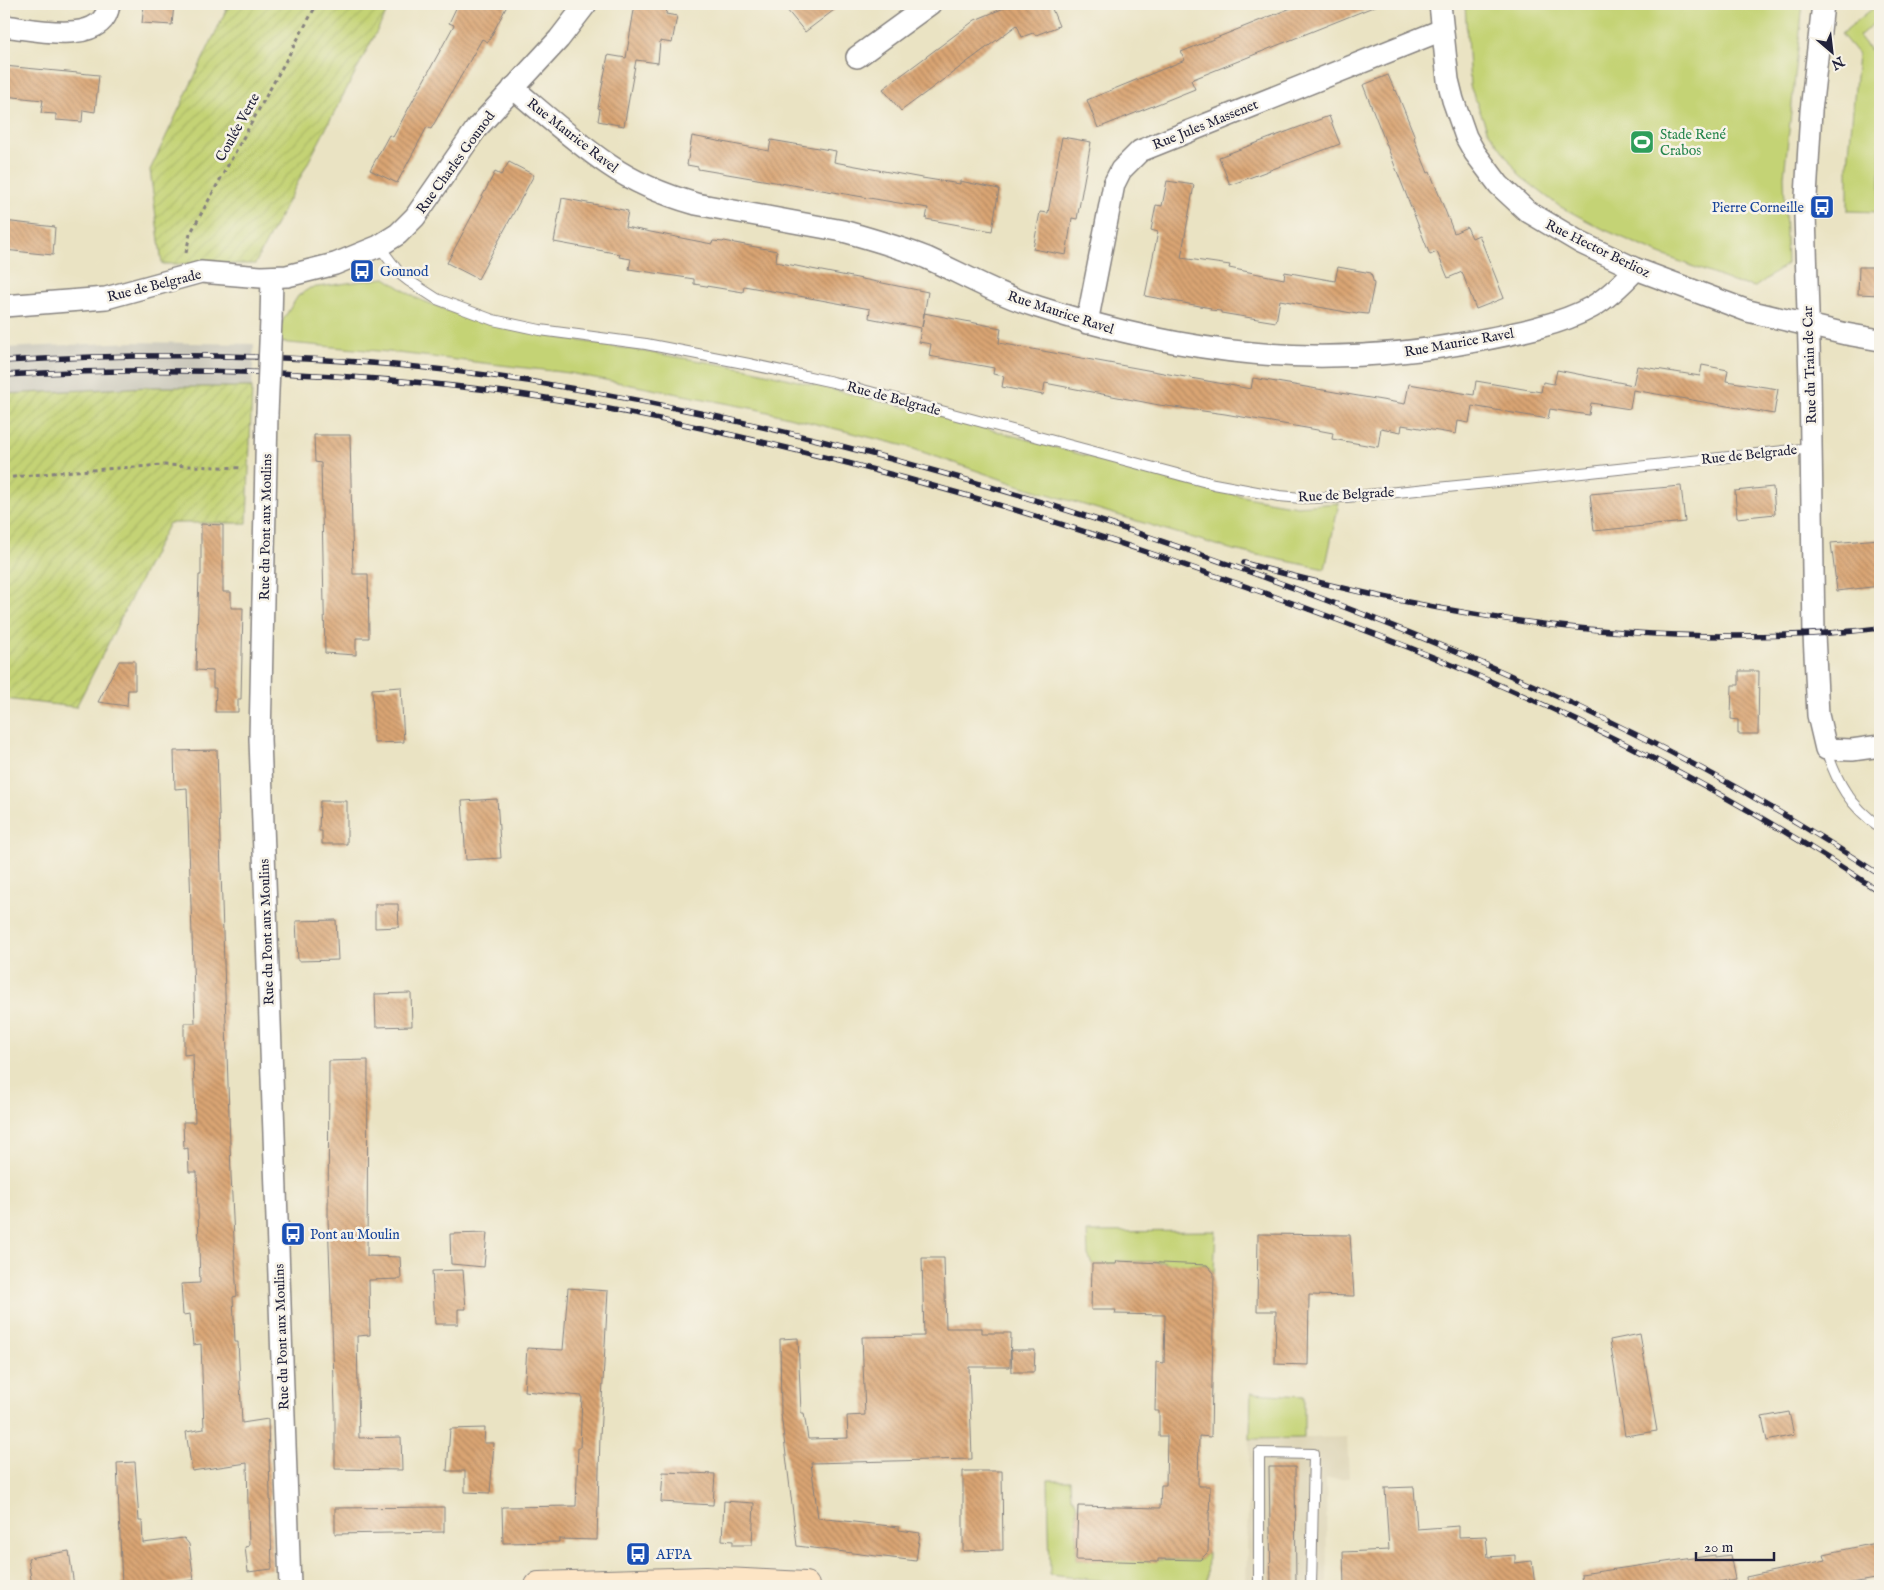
<svg xmlns="http://www.w3.org/2000/svg" width="1884" height="1590" viewBox="0 0 1884 1590" font-family="'IM FELL English',serif">
<style>
.built{fill:#ddd4b5}
.railway{fill:#c7c5b8}
.green{fill:#c4d375;stroke:#737a58}
.garden{fill:url(#garden-furrows);stroke:#737a58}
.building{fill:url(#building-back-hatch)}
.lines{fill:none;stroke-linecap:round;stroke-linejoin:round}
.service-casing{stroke:#86827f;stroke-width:12}
.minor-casing{stroke:#86827f;stroke-width:24}
.secondary-casing{stroke:#86827f;stroke-width:30}
.path{stroke:#86827f;stroke-width:3;stroke-dasharray:4 4;stroke-linecap:butt}
.service{stroke:#fff;stroke-width:10}
.minor{stroke:#fff;stroke-width:21}
.secondary{stroke:#fde5c5;stroke-width:28}
.rail-casing{stroke:#22223b;stroke-width:5.5}
.rail{stroke:#f7f3e8;stroke-width:4;stroke-dasharray:11;stroke-linecap:butt}
.minor-bridge-casing{stroke:#86827f;stroke-width:24;stroke-linecap:butt}
.minor-bridge{stroke:#fff;stroke-width:21}
.labels{text-anchor:middle;stroke-width:5;stroke-linejoin:round;paint-order:stroke}
.street-label{font-size:14px;fill:#22223b;stroke:#f7f3e8}
.leisure-label{font-size:14px;fill:#27864d;stroke:#f7f3e8;text-anchor:start}
.transit-label{font-size:14px;fill:#164399;stroke:#f7f3e8;text-anchor:start}
</style>
<defs>
<pattern id="garden-furrows" width="10" height="10" patternUnits="userSpaceOnUse" patternTransform="scale(1.25)"><rect width="10" height="10" fill="#c4d375"/><path d="M-1 1l2-2M0 10L10 0M9 11l2-2" fill="none" stroke="#a8b566"/></pattern>
<pattern id="building-back-hatch" width="6" height="6" patternUnits="userSpaceOnUse" patternTransform="scale(1.25)"><rect width="6" height="6" fill="#daa573"/><path d="M-1 5l2 2M0 0l6 6M5-1l2 2" fill="none" stroke="#b08660"/></pattern>
</defs>
<rect width="100%" height="100%" fill="#f7f3e8"/>
<filter id="ink" filterUnits="userSpaceOnUse"><feTurbulence type="fractalNoise" baseFrequency=".02" numOctaves="2"/><feDisplacementMap in="SourceGraphic" scale="10" xChannelSelector="R" yChannelSelector="G"/><feConvolveMatrix kernelMatrix="1 2 1 2 8 2 1 2 1" color-interpolation-filters="sRGB"/></filter>
<filter id="wash" filterUnits="userSpaceOnUse"><feTurbulence type="fractalNoise" baseFrequency=".0096" numOctaves="4" result="noise"/><feDisplacementMap in="SourceGraphic" scale="20" xChannelSelector="R" yChannelSelector="G"/><feGaussianBlur stdDeviation="1.12" result="paint"/><feColorMatrix in="noise" values="0 0 0 0 0 0 0 0 0 0 0 0 0 0 0 0 0 1.4 0 .05"/><feComposite in="paint" operator="in"/></filter>
<g filter="url(#wash)">
<rect width="100%" height="100%" fill="#eae3c3"/>
<path class="built" d="M 1251,1393 L 1304,1396 L 1304,1438 L 1347,1437 L 1349,1478 L 1326,1479 L 1327,1586 L 1246,1586 Z"/>
<path class="railway" d="M 132,342 L 254,344 L 252,387 L 150,387 L 4,394 L 4,348 Z"/>
<g class="green">
<path d="M 1465,4 L 1803,4 L 1784,176 L 1787,264 L 1755,287 L 1736,283 L 1660,254 L 1605,230 L 1559,206 L 1521,177 L 1487,129 L 1470,86 Z"/>
<path d="M 1878,4 L 1880,4 L 1880,18 L 1859,36 L 1880,62 L 1880,212 L 1848,211 L 1848,164 L 1858,54 L 1841,34 Z"/>
<path d="M 385,278 L 416,298 L 454,313 L 521,331 L 749,369 L 960,421 L 1181,482 L 1256,499 L 1297,506 L 1339,503 L 1325,569 L 1233,550 L 1018,485 L 905,446 L 756,409 L 569,373 L 389,352 L 278,342 L 278,331 L 284,318 L 298,296 L 310,288 Z"/>
<path d="M 1216,1231 L 1214,1273 L 1207,1265 L 1165,1264 L 1165,1262 L 1117,1261 L 1116,1264 L 1092,1264 L 1088,1255 L 1087,1232 Z"/>
<path d="M 1251,1393 L 1304,1396 L 1304,1438 L 1250,1439 Z"/>
<path d="M 1048,1480 L 1070,1480 L 1071,1497 L 1075,1500 L 1077,1506 L 1076,1560 L 1200,1560 L 1208,1552 L 1207,1586 L 1152,1586 L 1050,1575 Z"/>
</g>
<g class="garden">
<path d="M 229,4 L 391,4 L 255,264 L 162,264 L 150,170 Z"/>
<path d="M 150,387 L 252,387 L 247,523 L 169,523 L 76,707 L 4,699 L 4,394 Z"/>
</g>
<g id="blocks">
<g class="building">
<path d="M 144,4 L 174,4 L 172,25 L 142,23 Z"/>
<path d="M 458,4 L 508,4 L 488,42 L 482,39 L 431,129 L 427,127 L 397,183 L 370,170 L 389,135 L 393,137 L 454,25 L 449,23 Z"/>
<path d="M 635,4 L 668,4 L 666,14 L 677,16 L 672,43 L 660,41 L 658,63 L 636,60 L 624,126 L 598,121 L 600,109 L 598,108 L 608,55 L 626,58 Z"/>
<path d="M 782,4 L 842,4 L 805,32 Z"/>
<path d="M 1008,4 L 1050,4 L 1059,26 L 1036,35 L 1033,33 L 1022,37 L 1017,25 L 901,111 L 883,89 L 975,20 L 1009,6 Z"/>
<path d="M 1301,4 L 1378,5 L 1191,80 L 1195,89 L 1098,128 L 1087,100 L 1185,60 L 1181,52 Z"/>
<path d="M 4,66 L 99,75 L 95,112 L 83,110 L 82,122 L 56,120 L 56,114 L 41,113 L 43,100 L 4,96 Z"/>
<path d="M 1388,75 L 1395,91 L 1396,90 L 1415,137 L 1414,138 L 1428,173 L 1430,172 L 1454,233 L 1467,227 L 1472,238 L 1479,235 L 1504,298 L 1476,309 L 1462,272 L 1448,278 L 1437,252 L 1430,255 L 1363,85 Z"/>
<path d="M 1329,116 L 1340,144 L 1230,185 L 1219,157 Z"/>
<path d="M 692,136 L 769,151 L 771,140 L 836,151 L 834,162 L 922,178 L 960,184 L 960,181 L 999,189 L 992,231 L 926,219 L 928,208 L 698,169 L 698,167 L 687,165 Z"/>
<path d="M 1062,137 L 1091,142 L 1077,219 L 1072,218 L 1066,255 L 1033,249 L 1040,212 L 1048,213 Z"/>
<path d="M 509,162 L 534,175 L 478,279 L 447,263 L 495,172 L 501,175 Z"/>
<path d="M 1167,181 L 1194,185 L 1181,258 L 1230,265 L 1229,268 L 1284,279 L 1285,272 L 1335,281 L 1338,267 L 1371,273 L 1374,284 L 1368,314 L 1358,313 L 1357,314 L 1280,300 L 1276,322 L 1221,313 L 1221,311 L 1210,310 L 1211,308 L 1145,296 L 1158,232 L 1151,230 L 1156,205 L 1162,206 Z"/>
<path d="M 562,198 L 628,211 L 625,227 L 712,244 L 713,241 L 723,242 L 724,241 L 777,251 L 776,262 L 928,292 L 922,327 L 924,313 L 1001,328 L 999,343 L 1251,389 L 1253,378 L 1405,404 L 1409,384 L 1474,395 L 1476,381 L 1541,392 L 1543,382 L 1554,384 L 1557,370 L 1633,385 L 1637,366 L 1700,376 L 1702,365 L 1728,370 L 1726,381 L 1778,389 L 1774,414 L 1633,390 L 1630,409 L 1591,403 L 1589,415 L 1550,409 L 1548,419 L 1472,406 L 1469,423 L 1458,421 L 1456,434 L 1402,425 L 1401,432 L 1381,428 L 1378,447 L 1332,439 L 1333,433 L 1312,429 L 1225,414 L 1159,405 L 1045,383 L 1043,395 L 1002,387 L 1004,376 L 993,374 L 994,368 L 929,356 L 931,344 L 919,342 L 921,328 L 869,318 L 870,309 L 744,286 L 743,292 L 694,284 L 694,279 L 629,269 L 631,259 L 619,257 L 620,254 L 554,242 Z"/>
<path d="M 4,221 L 55,227 L 53,255 L 4,250 Z"/>
<path d="M 1859,267 L 1880,267 L 1880,295 L 1858,294 Z"/>
<path d="M 314,435 L 350,435 L 353,574 L 368,574 L 369,638 L 356,638 L 356,655 L 325,653 L 321,463 L 315,462 Z"/>
<path d="M 1681,486 L 1685,522 L 1594,531 L 1590,494 Z"/>
<path d="M 1773,487 L 1775,514 L 1737,518 L 1735,491 Z"/>
<path d="M 201,524 L 223,525 L 223,592 L 231,592 L 231,608 L 243,608 L 241,699 L 238,699 L 238,712 L 215,712 L 216,688 L 213,688 L 213,671 L 196,670 L 199,575 L 201,575 Z"/>
<path d="M 1880,539 L 1880,586 L 1837,591 L 1831,543 Z"/>
<path d="M 119,661 L 135,661 L 135,690 L 128,690 L 127,706 L 98,702 Z"/>
<path d="M 1739,671 L 1759,671 L 1758,734 L 1738,734 L 1738,720 L 1731,719 L 1732,685 L 1739,685 Z"/>
<path d="M 401,687 L 404,742 L 374,743 L 372,689 Z"/>
<path d="M 217,750 L 231,1175 L 236,1282 L 237,1296 L 233,1297 L 235,1342 L 238,1342 L 242,1423 L 268,1419 L 272,1569 L 248,1572 L 245,1547 L 249,1546 L 247,1463 L 192,1471 L 186,1432 L 204,1429 L 201,1344 L 193,1345 L 190,1314 L 183,1315 L 181,1284 L 200,1283 L 197,1172 L 189,1172 L 188,1148 L 184,1149 L 183,1122 L 195,1122 L 193,1054 L 184,1055 L 184,1023 L 195,1023 L 187,788 L 175,789 L 174,751 Z"/>
<path d="M 497,799 L 501,858 L 466,860 L 462,801 Z"/>
<path d="M 320,801 L 347,801 L 347,844 L 322,844 L 322,831 L 319,831 Z"/>
<path d="M 375,904 L 398,904 L 399,927 L 375,928 Z"/>
<path d="M 336,920 L 338,960 L 298,961 L 296,921 Z"/>
<path d="M 411,993 L 412,1026 L 376,1027 L 375,994 Z"/>
<path d="M 368,1060 L 367,1256 L 400,1257 L 401,1279 L 369,1280 L 370,1335 L 357,1336 L 359,1438 L 401,1437 L 402,1470 L 335,1469 L 335,1407 L 328,1219 L 329,1061 Z"/>
<path d="M 487,1233 L 484,1267 L 451,1264 L 450,1234 Z"/>
<path d="M 1258,1234 L 1350,1235 L 1354,1296 L 1309,1295 L 1308,1365 L 1275,1364 L 1276,1311 L 1257,1311 Z"/>
<path d="M 922,1258 L 944,1258 L 946,1328 L 982,1328 L 982,1333 L 1011,1333 L 1010,1367 L 969,1367 L 972,1459 L 811,1463 L 818,1518 L 899,1527 L 899,1530 L 920,1533 L 916,1561 L 797,1546 L 781,1414 L 780,1339 L 798,1338 L 801,1413 L 804,1413 L 808,1439 L 848,1438 L 847,1416 L 865,1415 L 862,1337 L 924,1336 Z"/>
<path d="M 1117,1261 L 1207,1265 L 1214,1273 L 1211,1437 L 1199,1436 L 1198,1486 L 1210,1486 L 1208,1552 L 1200,1560 L 1158,1559 L 1158,1562 L 1076,1560 L 1078,1506 L 1160,1508 L 1161,1485 L 1166,1485 L 1167,1436 L 1159,1436 L 1159,1411 L 1155,1411 L 1156,1362 L 1164,1363 L 1165,1315 L 1115,1314 L 1116,1310 L 1091,1310 L 1092,1264 L 1116,1264 Z"/>
<path d="M 463,1270 L 466,1309 L 458,1309 L 458,1324 L 435,1324 L 432,1271 Z"/>
<path d="M 568,1288 L 608,1291 L 600,1436 L 597,1540 L 559,1539 L 559,1542 L 503,1543 L 502,1507 L 576,1506 L 578,1448 L 580,1448 L 582,1396 L 524,1391 L 527,1348 L 563,1350 Z"/>
<path d="M 1640,1334 L 1657,1431 L 1625,1436 L 1610,1340 Z"/>
<path d="M 1011,1350 L 1035,1350 L 1034,1372 L 1012,1372 Z"/>
<path d="M 1789,1412 L 1794,1435 L 1767,1441 L 1762,1417 Z"/>
<path d="M 485,1428 L 484,1443 L 494,1443 L 490,1493 L 465,1492 L 465,1471 L 447,1471 L 450,1429 Z"/>
<path d="M 135,1462 L 139,1521 L 142,1521 L 143,1543 L 184,1538 L 189,1544 L 194,1580 L 155,1586 L 122,1586 L 117,1463 Z"/>
<path d="M 1269,1467 L 1295,1467 L 1296,1586 L 1271,1586 Z"/>
<path d="M 963,1471 L 1002,1471 L 1003,1550 L 963,1551 Z"/>
<path d="M 663,1472 L 715,1474 L 713,1505 L 661,1502 Z"/>
<path d="M 1414,1487 L 1417,1529 L 1459,1526 L 1459,1537 L 1486,1536 L 1488,1557 L 1515,1555 L 1515,1563 L 1532,1561 L 1535,1586 L 1344,1586 L 1343,1552 L 1389,1550 L 1385,1488 Z"/>
<path d="M 724,1501 L 754,1503 L 752,1545 L 733,1545 L 733,1541 L 722,1540 Z"/>
<path d="M 444,1507 L 444,1532 L 335,1534 L 335,1508 Z"/>
<path d="M 1880,1542 L 1880,1578 L 1835,1586 L 1747,1586 L 1746,1577 L 1826,1560 L 1824,1554 Z"/>
<path d="M 69,1551 L 74,1586 L 32,1586 L 28,1558 Z"/>
<path d="M 1715,1555 L 1715,1557 L 1730,1555 L 1735,1579 L 1695,1586 L 1582,1586 L 1581,1574 Z"/>
</g>
</g>
</g>
<g filter="url(#ink)">
<use href="#blocks" fill-opacity="0" stroke="#86827f" stroke-width="1"/>
<g class="lines">
<defs>
<g id="service">
<path d="M 379,246 L 400,274 L 409,281 L 437,299 L 493,320 L 540,330 L 646,344 L 749,364 L 833,382 L 1214,484 L 1279,496 L 1302,498 L 1347,497 L 1517,480 L 1811,448"/>
<path d="M 1826,749 C 1837,783 1850,806 1880,827"/>
<path d="M 1259,1586 L 1259,1453 L 1314,1454 L 1311,1586"/>
</g>
<g id="minor">
<path d="M 1440,4 L 1448,80 L 1453,100 L 1466,137 L 1475,153 L 1499,185 L 1527,211 L 1581,243 L 1636,269 L 1748,311 L 1846,334 L 1880,340"/>
<path d="M 1823,4 L 1811,111 L 1805,214 L 1810,379 L 1814,634 L 1818,715 L 1826,749 L 1852,750 L 1880,746"/>
<path d="M 4,26 C 33,29 104,47 109,4"/>
<path d="M 857,57 L 930,4"/>
<path d="M 513,88 C 544,114 575,142 609,165 C 635,183 665,195 696,204 L 843,231 C 871,239 900,247 927,258 C 964,275 999,295 1038,307 C 1186,355 1321,371 1476,341 C 1512,334 1560,325 1592,307 C 1609,297 1623,283 1636,269"/>
<path d="M 4,306 L 106,298 L 201,272 L 261,277 L 287,276 L 335,264 L 379,246 L 398,234 L 415,217 L 476,129 L 559,39 L 586,4"/>
<path d="M 271,320 L 272,277"/>
<path d="M 1087,323 L 1114,184 L 1121,170 L 1140,151 L 1442,30"/>
<path d="M 267,414 L 260,739 L 290,1586"/>
</g>
<path id="secondary" d="M 539,1586 L 706,1581 L 805,1586"/>
</defs>
<use href="#service" class="service-casing"/>
<use href="#minor" class="minor-casing"/>
<use href="#secondary" class="secondary-casing"/>
<g class="path">
<path d="M 186,253 L 190,234 L 317,4"/>
<path d="M 4,478 L 61,472 L 164,465 L 243,468"/>
</g>
<use href="#service" class="service"/>
<use href="#minor" class="minor"/>
<use href="#secondary" class="secondary"/>
<defs>
<g id="rail">
<path d="M 4,361 C 178,351 356,354 528,381 C 773,420 1014,487 1247,571 C 1468,650 1684,745 1880,875"/>
<path d="M 4,375 C 176,366 348,371 519,394 C 611,407 701,427 791,449 C 933,483 1072,525 1210,574 C 1335,617 1459,664 1578,721 C 1683,771 1784,828 1880,892"/>
<path d="M 1244,563 C 1405,607 1570,637 1737,636 C 1785,636 1833,634 1880,628"/>
</g>
</defs>
<use href="#rail" class="rail-casing"/>
<use href="#rail" class="rail"/>
<defs>
<path id="minor-bridge" d="M 267,414 L 271,320"/>
</defs>
<use href="#minor-bridge" class="minor-bridge-casing"/>
<use href="#minor-bridge" class="minor-bridge"/>
</g>
</g>
<defs>
<symbol id="stadium-square" viewBox="-11 -11 22 22"><rect x="-9" y="-9" width="18" height="18" rx="4" fill="#2e9e5b" stroke="#f7f3e8"/><path d="M0-5a6.5 5 0 1 0 0 10a6.5 5 0 1 0 0-10ZM-3.5-1.8h7v3.6h-7Z" fill="#fff"/></symbol>
<symbol id="bus-square" viewBox="-11 -11 22 22"><rect x="-9" y="-9" width="18" height="18" rx="4" fill="#1a4fb4" stroke="#f7f3e8"/><path d="M-5-6H5V4H4V6H2V4H-2V6H-4V4H-5ZM-3.5-4V0h7V-4ZM-3.5 1.2v1.5H-2V1.2ZM2 1.2v1.5H3.5V1.2Z" fill="#fff"/></symbol>
</defs>
<g fill-rule="evenodd">
<use href="#stadium-square" x="1628" y="128" width="28" height="28"/>
<use href="#bus-square" x="1808" y="193" width="28" height="28"/>
<use href="#bus-square" x="348" y="257" width="28" height="28"/>
<use href="#bus-square" x="279" y="1220" width="28" height="28"/>
<use href="#bus-square" x="624" y="1540" width="28" height="28"/>
</g>
<g class="labels">
<g class="street-label">
<text transform="translate(1205 124) rotate(-22)" y="5">Rue Jules Massenet</text>
<text transform="translate(237 127) rotate(-61)" y="5">Coulée Verte</text>
<text transform="translate(573 135) rotate(38)" y="5">Rue Maurice Ravel</text>
<text transform="translate(455 162) rotate(-54)" y="5">Rue Charles Gounod</text>
<text transform="translate(1598 248) rotate(26)" y="5">Rue Hector Berlioz</text>
<text transform="translate(154 285) rotate(-14)" y="5">Rue de Belgrade</text>
<text transform="translate(1061 312) rotate(18)" y="5">Rue Maurice Ravel</text>
<text transform="translate(1459 342) rotate(-10)" y="5">Rue Maurice Ravel</text>
<text transform="translate(1809 365) rotate(-92)" y="5">Rue du Train de Car</text>
<text transform="translate(894 398) rotate(15)" y="5">Rue de Belgrade</text>
<text transform="translate(1749 454) rotate(-6)" y="5">Rue de Belgrade</text>
<text transform="translate(1346 494) rotate(-3)" y="5">Rue de Belgrade</text>
<text transform="translate(265 527) rotate(-89)" y="5">Rue du Pont aux Moulins</text>
<text transform="translate(266 932) rotate(-92)" y="5">Rue du Pont aux Moulins</text>
<text transform="translate(281 1337) rotate(-92)" y="5">Rue du Pont aux Moulins</text>
</g>
<g class="leisure-label">
<text x="1660" y="139">Stade René<tspan x="1660" dy="16">Crabos</tspan></text>
</g>
<g class="transit-label">
<text x="1804" y="212" text-anchor="end">Pierre Corneille</text>
<text x="380" y="276">Gounod</text>
<text x="310" y="1239">Pont au Moulin</text>
<text x="656" y="1559">AFPA</text>
</g>
</g>
<rect width="1884" height="1590" fill="none" stroke="#f7f3e8" stroke-width="20"/>
<g transform="translate(1832 52) rotate(152)" stroke="#f7f3e8" stroke-width="4" paint-order="stroke">
<path d="M0-4L9 19L0 12L-9 19Z" fill="#22223b"/>
<text y="-8" font-size="14" font-weight="bold" text-anchor="middle" fill="#22223b">N</text>
</g>
<path d="M1696 1552v8h78v-8" fill="none" stroke="#22223b" stroke-width="2.5"/>
<text x="1704" y="1552" font-size="15" fill="#22223b" stroke="#f7f3e8" stroke-width="4" paint-order="stroke">20 m</text>
</svg>
